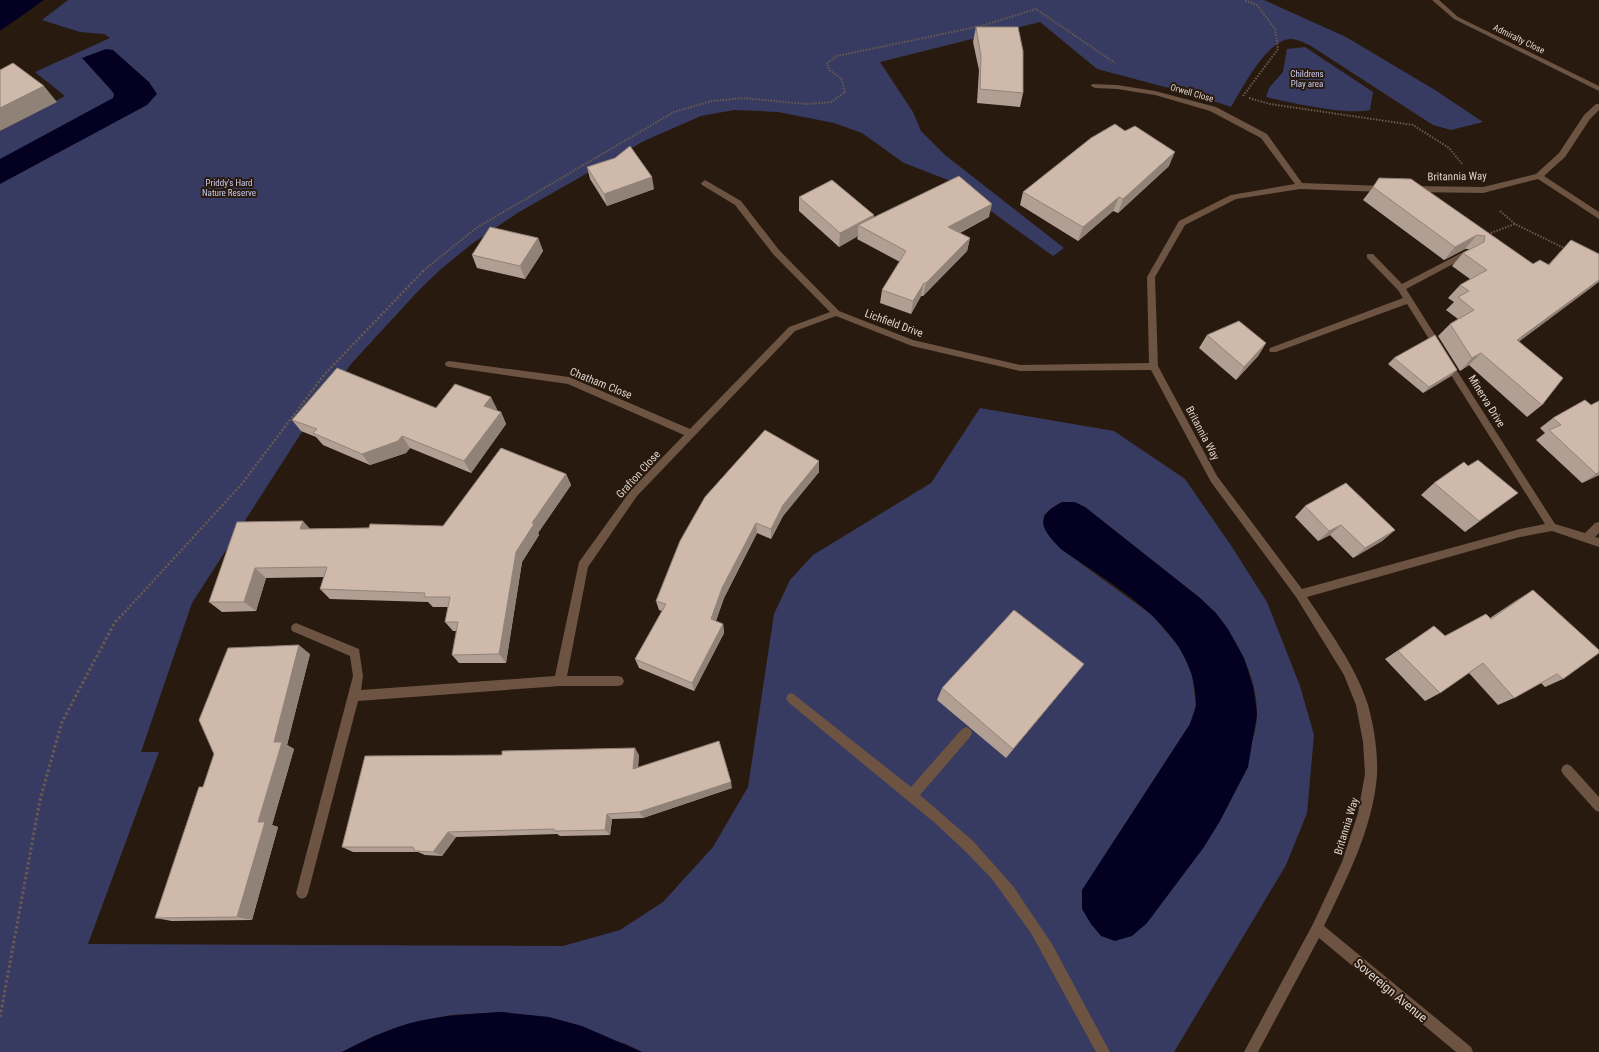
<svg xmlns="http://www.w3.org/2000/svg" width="1599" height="1052" viewBox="0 0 1599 1052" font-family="'Roboto Condensed',sans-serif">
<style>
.green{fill:#383b61;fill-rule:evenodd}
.water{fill:#040021}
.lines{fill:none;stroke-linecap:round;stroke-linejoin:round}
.path-far2{stroke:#685a50;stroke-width:2;stroke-dasharray:1.5 1.5;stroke-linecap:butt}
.path-far1{stroke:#685a50;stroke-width:2.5;stroke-dasharray:2 2;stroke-linecap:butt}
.path{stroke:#685a50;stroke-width:3;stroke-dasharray:2.5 2.5;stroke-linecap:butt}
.minor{fill:#6c5342;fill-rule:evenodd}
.wall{fill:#b29f93}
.shaded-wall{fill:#918278}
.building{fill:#cfb9ab;stroke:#918278}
.labels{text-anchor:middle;stroke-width:4;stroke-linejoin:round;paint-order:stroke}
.far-street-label{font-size:9px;fill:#dfd4cc;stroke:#291a0f}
.far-park-label{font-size:9px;fill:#c9cdf1;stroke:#291a0f}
.street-label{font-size:11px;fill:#dfd4cc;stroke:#291a0f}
.near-street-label{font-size:13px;fill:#dfd4cc;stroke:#291a0f}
</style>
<rect width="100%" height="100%" fill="#291a0f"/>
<g class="green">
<path d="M 68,0 L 1264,0 L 1346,37 L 1435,90 L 1483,122 L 1451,130 L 1433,125 L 1311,46 C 1305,43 1298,39 1291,39 C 1267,39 1242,89 1231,107 L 1199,96 L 1097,69 L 1040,22 L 880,62 L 913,112 L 921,131 L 945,155 L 1064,248 L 1053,256 L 948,180 L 904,163 L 862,133 L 834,123 L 778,112 L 734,110 L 701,116 L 644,141 L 519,212 L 473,243 L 441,269 L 420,289 L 351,364 L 302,432 L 192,603 L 141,752 L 159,752 L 88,944 L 563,946 L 620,930 L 663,902 L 713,847 L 748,787 L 774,614 L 790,580 L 813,555 L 931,483 L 980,408 L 1114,431 L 1185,479 L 1232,547 L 1267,602 L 1300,686 L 1314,735 L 1307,813 L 1286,865 L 1174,1052 L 642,1052 L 626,1044 L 502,1012 L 451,1015 L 408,1024 L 374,1036 L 342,1052 L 0,1052 L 0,131 L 65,96 L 35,72 L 110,38 L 104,34 L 80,32 L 42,20 ZM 1053,507 L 1085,507 L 1200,598 C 1230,626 1258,672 1257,715 C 1257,722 1255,729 1254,736 L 1092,875 L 1190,724 L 1196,705 L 1192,674 L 1180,648 L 1152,615 L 1061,549 L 1043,525 L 1044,515 Z"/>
<path d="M 1305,47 L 1373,92 L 1370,110 C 1345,115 1293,103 1266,97 L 1269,88 L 1283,72 L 1287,49 Z"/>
</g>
<g class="water">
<path d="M 0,0 L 44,0 L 0,31 Z"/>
<path d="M 106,49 L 113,50 L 149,82 L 157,94 L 147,105 L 0,184 L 0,159 L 113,98 L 114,94 L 111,90 L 82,58 Z"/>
<path d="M 1062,502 L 1075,502 L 1085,507 L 1200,598 L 1216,613 L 1228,629 L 1244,658 L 1253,687 L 1257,714 L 1248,767 L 1220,821 L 1204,847 L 1147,923 L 1132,936 L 1115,941 L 1101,936 L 1091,924 L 1082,909 L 1082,890 L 1190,724 C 1192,718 1196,710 1196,703 C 1196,629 1114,586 1061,549 C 1042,530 1033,517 1062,502 Z"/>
<path d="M 502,1012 L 549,1017 L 582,1026 L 642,1052 L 342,1052 C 363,1041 384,1031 407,1024 C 438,1015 470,1014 502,1012 Z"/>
</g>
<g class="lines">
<g class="path-far2">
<path d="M 1243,96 L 1278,49 L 1275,29 L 1257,5 L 1244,0"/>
<path d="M 1249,98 L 1270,104 L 1413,125 L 1449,148 L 1463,165"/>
<path d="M 1500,211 L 1515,224 L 1566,249"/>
<path d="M 1488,234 L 1515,224"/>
<path d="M 423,271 L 476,228 L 674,112 L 712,101 L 743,98 L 807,104 L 831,102 L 845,92 L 841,78 L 829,70 L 827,63 L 837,56 L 981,26 L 1036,9 L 1115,63"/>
</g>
<path class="path-far1" d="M 122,615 L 241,485 L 324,375 L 424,270"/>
<path class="path" d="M 0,1017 L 40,800 L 62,722 L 115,622 L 123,614"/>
<g class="minor">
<path d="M 1432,0 L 1439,0 L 1458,17 L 1599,86 L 1599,91 L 1454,19 Z"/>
<path d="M 1092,84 L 1117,85 L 1155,91 L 1216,107 L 1267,134 L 1302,183 L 1384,186 L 1388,189 L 1384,192 L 1300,189 L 1236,199 L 1185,225 L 1155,277 L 1158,366 L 1217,476 L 1302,589 L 1520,529 L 1545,524 L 1444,364 L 1443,362 L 1447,359 L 1450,360 L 1555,524 L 1585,533 L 1595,523 L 1599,522 L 1599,533 L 1595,537 L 1599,538 L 1599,547 L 1552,531 L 1520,537 L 1307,597 C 1329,631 1356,666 1368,705 C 1374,726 1378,753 1377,775 C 1373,828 1347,878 1324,926 L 1471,1047 L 1473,1052 L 1456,1052 L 1319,938 L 1258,1052 L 1244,1052 L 1313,924 L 1342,862 L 1358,813 L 1365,774 L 1363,742 L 1356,705 L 1344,675 L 1296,597 L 1211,482 L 1151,370 L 1020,371 L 912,346 L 836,316 L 795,331 L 637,496 L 588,567 L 567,676 L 618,676 L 622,677 L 624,681 L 622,685 L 618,686 L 560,686 L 358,701 L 308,893 L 306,897 L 302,899 L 298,897 L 296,893 L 353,676 L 350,656 L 292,631 L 291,628 L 292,625 L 296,623 L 359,649 L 363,676 L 361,690 L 555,676 L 579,562 L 631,490 L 684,435 L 568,384 L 449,367 L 446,366 L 445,364 L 446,362 L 449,361 L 569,377 L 690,429 L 789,327 L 830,312 L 773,254 L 735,205 L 702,185 L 701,183 L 705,180 L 741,201 L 779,250 L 839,311 L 913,340 L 1020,365 L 1149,363 L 1147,277 L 1179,221 L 1231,195 L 1295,184 L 1261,138 L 1210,111 L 1155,95 L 1117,89 L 1095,88 L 1091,86 Z"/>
<path d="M 1596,104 L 1599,104 L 1599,110 L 1590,119 L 1565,157 L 1544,176 L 1599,212 L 1599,219 L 1538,179 L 1483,193 L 1412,192 L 1408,189 L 1412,186 L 1483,187 L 1536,174 L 1559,153 L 1584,115 Z"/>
<path d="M 1469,249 L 1473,252 L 1472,254 L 1406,289 L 1442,346 L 1443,348 L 1442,350 L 1436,350 L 1407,304 L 1276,352 L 1270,352 L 1269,350 L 1270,348 L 1403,298 L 1398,290 L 1367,258 L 1367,254 L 1373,254 L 1402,284 Z"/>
<path d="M 792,693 L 911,787 L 962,729 L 966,727 L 970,729 L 972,733 L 970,737 L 920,795 L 973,841 L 1013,886 L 1052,944 L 1110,1052 L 1096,1052 L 1031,933 L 992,879 L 964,850 L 935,823 L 788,702 L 786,698 L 788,694 Z"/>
<path d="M 1567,764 L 1571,766 L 1599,797 L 1599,812 L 1595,810 L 1563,774 L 1561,770 L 1563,766 Z"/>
</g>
</g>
<g class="wall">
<path d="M 976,27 L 1023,93 L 1020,107 L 977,103 L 979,70 L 973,42 Z"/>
<path d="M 1169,166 L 1118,213 L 1113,211 L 1078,241 L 1020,205 L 1023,192 Z"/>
<path d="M 587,167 L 654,189 L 607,206 L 590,179 Z"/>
<path d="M 1411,179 L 1533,264 L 1548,265 L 1571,240 L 1519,342 L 1542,405 L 1527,417 L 1469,365 L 1460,371 L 1438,336 L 1450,324 L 1458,319 L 1446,310 L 1454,302 L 1448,298 L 1460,285 L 1470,279 L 1452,266 L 1463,253 L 1471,249 L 1465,249 L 1444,260 L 1363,200 L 1373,187 Z"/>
<path d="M 799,197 L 874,215 L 873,218 L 989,217 L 960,233 L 970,238 L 967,251 L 923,296 L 921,296 L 911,314 L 880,303 L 882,290 L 900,262 L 857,239 L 858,236 L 839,247 L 799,211 Z"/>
<path d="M 538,238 L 543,251 L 525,279 L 477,268 L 472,255 Z"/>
<path d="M 1207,335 L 1266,343 L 1258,356 L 1236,380 L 1199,348 Z"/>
<path d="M 1394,358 L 1451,376 L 1423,393 L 1388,364 Z"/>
<path d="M 1585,400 L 1599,475 L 1582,483 L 1536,440 L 1545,433 L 1540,428 L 1553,418 Z"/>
<path d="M 436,408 L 497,409 L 496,410 L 501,412 L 506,424 L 471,473 L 410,448 L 406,453 L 370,465 L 323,445 L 316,437 L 301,431 L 292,420 Z"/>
<path d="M 819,461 L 819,472 L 783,516 L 771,539 L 757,533 L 724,598 L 716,621 L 723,624 L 724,633 L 694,691 L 639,668 L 635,659 L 662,611 L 659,610 L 656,601 Z"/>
<path d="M 1468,466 L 1518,493 L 1465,532 L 1421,495 L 1434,483 Z"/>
<path d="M 566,474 L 571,485 L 538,533 L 539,535 L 522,562 L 506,663 L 459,663 L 452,655 L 457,631 L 453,631 L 445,622 L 448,607 L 433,607 L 428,602 L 330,599 L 320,589 L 324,577 L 266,578 L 256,611 L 222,612 L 209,602 L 237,522 L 310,529 L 443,526 Z"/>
<path d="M 1305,506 L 1395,530 L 1382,541 L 1353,558 L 1330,535 L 1318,541 L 1295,517 Z"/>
<path d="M 1533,590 L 1563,679 L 1545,687 L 1541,683 L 1514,698 L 1498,705 L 1469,673 L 1440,693 L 1425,701 L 1385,659 L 1434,626 L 1445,636 L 1490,618 L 1517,600 Z"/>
<path d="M 310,654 L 287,745 L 294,749 L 272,825 L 278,827 L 252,920 L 172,921 L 155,918 L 203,787 Z"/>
<path d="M 1084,664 L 1006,758 L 937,700 L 942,688 Z"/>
<path d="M 639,755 L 638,768 L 732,788 L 643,818 L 612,819 L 610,835 L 560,836 L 557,834 L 456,837 L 442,856 L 425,855 L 418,852 L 353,852 L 342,847 Z"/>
</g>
<g class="shaded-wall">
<path d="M 44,86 L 57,102 L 0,131 L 0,108 Z"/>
<path d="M 1175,152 L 1169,166 L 1118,213 L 1123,199 Z"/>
<path d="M 652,177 L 654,189 L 607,206 L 604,194 Z"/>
<path d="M 1119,197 L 1113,211 L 1078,241 L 1083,227 Z"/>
<path d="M 992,204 L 989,217 L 945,240 L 948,227 Z"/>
<path d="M 874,215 L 872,228 L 858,225 L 858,236 L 839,247 L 840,233 Z"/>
<path d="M 1477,235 L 1465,249 L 1444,260 L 1455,247 Z"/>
<path d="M 538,238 L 543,251 L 525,279 L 520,266 Z"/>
<path d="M 970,238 L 967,251 L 923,296 L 926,283 Z"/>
<path d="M 1599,280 L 1599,282 L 1504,353 L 1517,340 Z"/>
<path d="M 924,283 L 921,296 L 911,314 L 913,301 Z"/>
<path d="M 1266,343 L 1258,356 L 1236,380 L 1244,367 Z"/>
<path d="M 1481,353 L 1469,365 L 1460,371 L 1472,358 Z"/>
<path d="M 1457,370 L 1451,376 L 1423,393 L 1429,387 Z"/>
<path d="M 491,397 L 497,409 L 490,418 L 484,406 Z"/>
<path d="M 501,412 L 506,424 L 471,473 L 464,461 Z"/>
<path d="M 402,436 L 410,448 L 406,453 L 370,465 L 362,454 Z"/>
<path d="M 819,461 L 819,472 L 783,516 L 771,539 L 771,529 L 783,505 Z"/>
<path d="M 1599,472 L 1599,475 L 1582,483 L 1596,474 Z"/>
<path d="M 566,474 L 571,485 L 538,533 L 539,535 L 522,562 L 506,663 L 499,654 L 516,552 L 532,523 Z"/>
<path d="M 303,521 L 313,532 L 300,529 Z"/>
<path d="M 756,523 L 757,533 L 724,598 L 713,628 L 711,619 L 722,588 Z"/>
<path d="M 1341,525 L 1330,535 L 1318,541 L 1329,531 Z"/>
<path d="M 1395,530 L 1382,541 L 1353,558 L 1365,548 Z"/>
<path d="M 255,568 L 266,578 L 256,611 L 244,602 Z"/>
<path d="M 723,624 L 724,633 L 694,691 L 692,683 Z"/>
<path d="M 299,645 L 310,654 L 287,745 L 294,749 L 272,825 L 278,827 L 252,920 L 237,917 L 258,822 L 274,742 Z"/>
<path d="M 1084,664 L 1074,676 L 1006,758 L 1013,749 Z"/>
<path d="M 635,748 L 639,755 L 637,775 L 633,769 Z"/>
<path d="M 731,782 L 732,788 L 643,818 L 639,812 Z"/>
<path d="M 607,814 L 612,819 L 610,835 L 605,830 Z"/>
<path d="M 448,832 L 456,837 L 442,856 L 433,852 Z"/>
</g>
<g class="building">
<path d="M 976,27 L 1018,27 L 1023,51 L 1023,93 L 980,89 L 981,56 Z"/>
<path d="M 13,63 L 44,86 L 0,108 L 0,70 Z"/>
<path d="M 1115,124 L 1125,131 L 1135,126 L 1175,152 L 1123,199 L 1119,197 L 1083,227 L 1023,192 L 1091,138 Z"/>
<path d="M 630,146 L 652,177 L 604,194 L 587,167 L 615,158 Z"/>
<path d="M 959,176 L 992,204 L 948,227 L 970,238 L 926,283 L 924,283 L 913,301 L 882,290 L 906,251 L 858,225 Z"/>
<path d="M 1379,178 L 1411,179 L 1533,264 L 1540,260 L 1549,265 L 1571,240 L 1599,254 L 1599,280 L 1517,340 L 1563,378 L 1542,405 L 1481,353 L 1472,358 L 1450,324 L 1474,310 L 1458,297 L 1469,291 L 1460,285 L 1487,270 L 1463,253 L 1484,242 L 1485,236 L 1477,235 L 1455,247 L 1373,187 Z"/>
<path d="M 832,180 L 874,215 L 840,233 L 799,197 Z"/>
<path d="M 490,227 L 538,238 L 520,266 L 472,255 Z"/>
<path d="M 1239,321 L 1266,343 L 1244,367 L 1207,335 Z"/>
<path d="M 1435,335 L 1457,370 L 1429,387 L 1394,358 Z"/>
<path d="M 337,368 L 436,408 L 455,384 L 491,397 L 484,406 L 501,412 L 464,461 L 402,436 L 398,441 L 362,454 L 313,433 L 317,429 L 292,420 Z"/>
<path d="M 1585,400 L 1591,405 L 1599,401 L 1599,472 L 1596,474 L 1549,430 L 1561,425 L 1553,418 Z"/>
<path d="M 765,430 L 819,461 L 783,505 L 771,529 L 756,523 L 722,588 L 711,619 L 723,624 L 692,683 L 635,659 L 666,604 L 656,601 L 680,541 L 705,497 Z"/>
<path d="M 501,448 L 566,474 L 532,523 L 534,524 L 516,552 L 499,654 L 452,655 L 458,622 L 445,622 L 450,597 L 424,597 L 425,593 L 320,589 L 327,567 L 255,568 L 244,602 L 209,602 L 237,522 L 303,521 L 300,529 L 369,528 L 370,524 L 443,526 Z"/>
<path d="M 1478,460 L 1518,493 L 1479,521 L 1434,483 L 1464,462 L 1468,466 Z"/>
<path d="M 1346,483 L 1395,530 L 1365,548 L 1341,525 L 1329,531 L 1305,506 Z"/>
<path d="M 1533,590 L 1599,650 L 1599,653 L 1563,679 L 1557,674 L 1514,698 L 1483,663 L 1440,693 L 1398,651 L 1434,626 L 1445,636 L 1486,614 L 1491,619 Z"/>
<path d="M 1014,610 L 1084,664 L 1013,749 L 942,688 Z"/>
<path d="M 299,645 L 274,742 L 282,742 L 258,822 L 265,822 L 237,917 L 155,918 L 199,787 L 203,787 L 214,754 L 199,720 L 228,648 Z"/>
<path d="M 719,741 L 731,782 L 639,812 L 607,814 L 605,830 L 554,831 L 554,829 L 448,832 L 433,852 L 415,851 L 413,847 L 342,847 L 365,756 L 502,755 L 502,751 L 635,748 L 633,769 Z"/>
</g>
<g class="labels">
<g class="far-street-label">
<text transform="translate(1519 39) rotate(26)" y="3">Admiralty Close</text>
<text transform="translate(1192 93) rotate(16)" y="3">Orwell Close</text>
</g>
<g class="far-park-label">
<text x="1307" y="77">Childrens<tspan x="1307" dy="10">Play area</tspan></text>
<text x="229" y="186">Priddy's Hard<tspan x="229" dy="10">Nature Reserve</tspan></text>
</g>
<g class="street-label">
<text transform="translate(1457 176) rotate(-1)" y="4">Britannia Way</text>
<text transform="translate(894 323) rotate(20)" y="4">Lichfield Drive</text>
<text transform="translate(601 383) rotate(22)" y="4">Chatham Close</text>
<text transform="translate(1487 401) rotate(58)" y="4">Minerva Drive</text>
<text transform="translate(1203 433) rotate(62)" y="4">Britannia Way</text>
<text transform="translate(638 474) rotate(-48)" y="4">Grafton Close</text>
<text transform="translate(1346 826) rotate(-73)" y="4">Britannia Way</text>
</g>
<g class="near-street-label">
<text transform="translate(1391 990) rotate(40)" y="5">Sovereign Avenue</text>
</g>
</g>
</svg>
